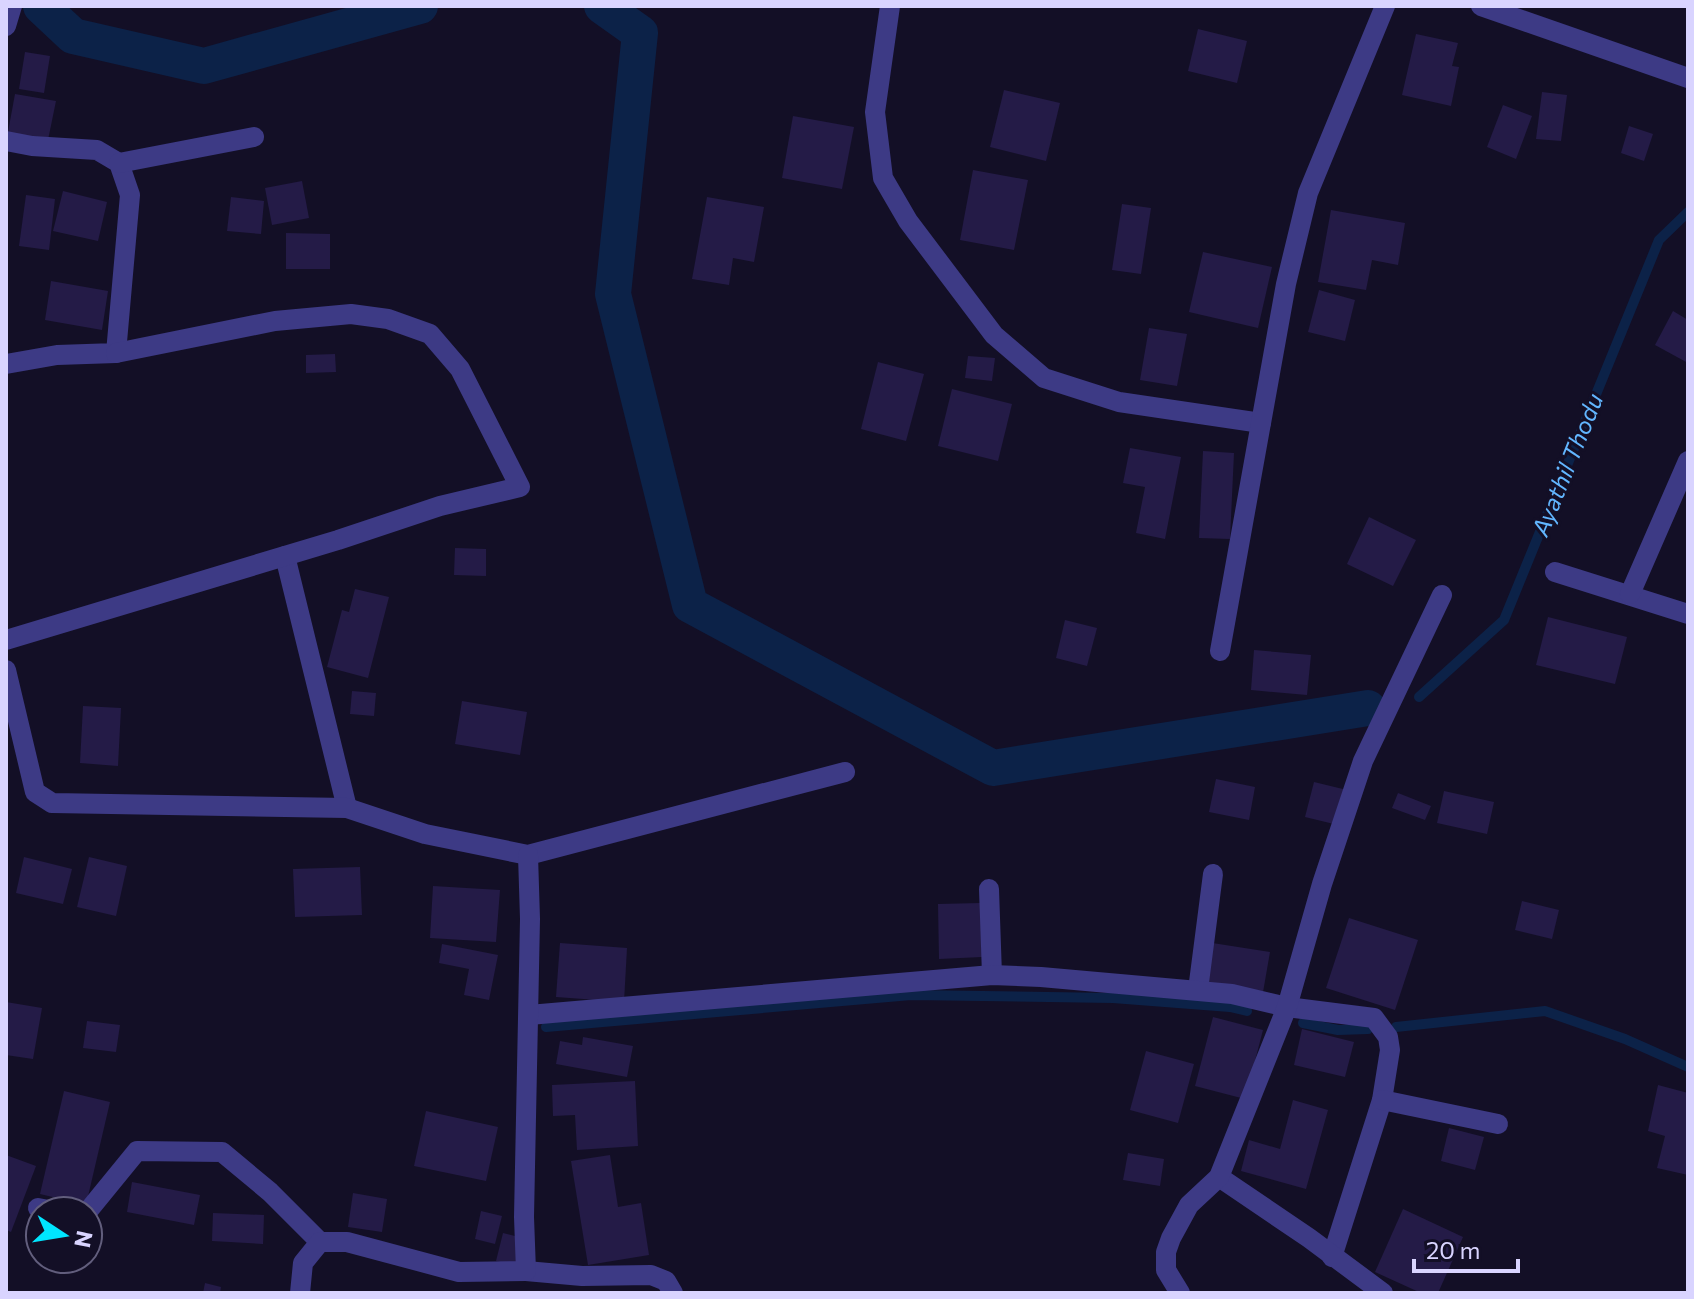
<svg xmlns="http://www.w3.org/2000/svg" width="1694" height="1299" viewBox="0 0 1694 1299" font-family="Commissioner,sans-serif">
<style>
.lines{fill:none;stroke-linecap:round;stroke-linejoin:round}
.stream{stroke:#0c2248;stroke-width:10}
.canal{stroke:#0c2248;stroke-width:36}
.building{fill:#241b47}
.street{stroke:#3d3a85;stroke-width:20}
.labels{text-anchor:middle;stroke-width:6;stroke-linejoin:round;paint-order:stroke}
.water-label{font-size:24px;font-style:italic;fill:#62b6ff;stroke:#130f26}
</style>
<rect width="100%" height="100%" fill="#130f26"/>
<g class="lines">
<g class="stream">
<path d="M 1419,697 L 1504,620 L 1659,240 L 1688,212"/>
<path d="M 1303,1023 L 1338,1030 L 1368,1029"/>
<path d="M 546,1027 L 911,995 L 1113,998 L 1230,1007 L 1247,1011"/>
<path d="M 1396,1027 L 1545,1011 L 1625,1039 L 1688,1067"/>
</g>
<g class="canal">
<path d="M 41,6 L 73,36 L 204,66 L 420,6"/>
<path d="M 602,6 L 640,33 L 613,294 L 690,605 L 993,768 L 1368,708"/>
</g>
</g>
<g class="building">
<path d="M 1198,29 L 1247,41 L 1237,83 L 1188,71 Z"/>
<path d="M 1416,34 L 1458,43 L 1452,66 L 1459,67 L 1451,106 L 1402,95 Z"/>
<path d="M 25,52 L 50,56 L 44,93 L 19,89 Z"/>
<path d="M 1004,90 L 1060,103 L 1046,161 L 990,147 Z"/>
<path d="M 1542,92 L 1567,95 L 1561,141 L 1536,139 Z"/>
<path d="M 15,94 L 56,101 L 48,140 L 8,132 Z"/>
<path d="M 1503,105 L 1532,116 L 1516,159 L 1487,147 Z"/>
<path d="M 793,116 L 854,127 L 842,189 L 782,178 Z"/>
<path d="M 1629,126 L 1653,134 L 1644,161 L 1621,153 Z"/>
<path d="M 973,170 L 1028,180 L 1014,250 L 960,240 Z"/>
<path d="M 302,181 L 309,218 L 272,225 L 265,188 Z"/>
<path d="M 63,191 L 107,202 L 98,241 L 53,231 Z"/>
<path d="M 26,195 L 55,199 L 49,250 L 19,246 Z"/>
<path d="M 231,197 L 264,201 L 261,234 L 227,231 Z"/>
<path d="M 707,197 L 764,207 L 754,262 L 733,258 L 729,285 L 692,279 Z"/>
<path d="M 1122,204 L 1151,208 L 1141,274 L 1112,270 Z"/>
<path d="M 1331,210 L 1405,223 L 1398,265 L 1372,260 L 1366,290 L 1318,282 Z"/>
<path d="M 286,233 L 330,234 L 330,269 L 286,269 Z"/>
<path d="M 1203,252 L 1272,267 L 1258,328 L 1189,312 Z"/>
<path d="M 51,281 L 108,291 L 102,330 L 45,320 Z"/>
<path d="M 1319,290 L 1355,300 L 1345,341 L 1308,332 Z"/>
<path d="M 1673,311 L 1688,320 L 1688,363 L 1655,345 Z"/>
<path d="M 1149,328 L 1187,334 L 1177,386 L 1140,380 Z"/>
<path d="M 335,354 L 336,372 L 306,373 L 306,355 Z"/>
<path d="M 968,356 L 995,358 L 992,381 L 965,378 Z"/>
<path d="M 878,362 L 924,374 L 906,441 L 861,429 Z"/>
<path d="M 952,389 L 1012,404 L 998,461 L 938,446 Z"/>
<path d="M 1130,448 L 1181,457 L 1165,539 L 1136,533 L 1145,487 L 1123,483 Z"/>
<path d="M 1203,451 L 1234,453 L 1230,539 L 1199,538 Z"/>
<path d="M 1369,517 L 1416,540 L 1393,586 L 1347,564 Z"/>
<path d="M 455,548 L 486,549 L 486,576 L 454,575 Z"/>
<path d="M 355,589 L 389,597 L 368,678 L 327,667 L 342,610 L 349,612 Z"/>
<path d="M 1548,617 L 1627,637 L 1615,684 L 1536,665 Z"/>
<path d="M 1065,620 L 1097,628 L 1087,666 L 1056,658 Z"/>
<path d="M 1254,650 L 1311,655 L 1307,695 L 1251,690 Z"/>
<path d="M 352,691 L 376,693 L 374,716 L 350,714 Z"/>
<path d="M 462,701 L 527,712 L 520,755 L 455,744 Z"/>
<path d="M 83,706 L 121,708 L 118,766 L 80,763 Z"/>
<path d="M 1216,779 L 1255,787 L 1249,820 L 1209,812 Z"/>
<path d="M 1314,782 L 1347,790 L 1338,825 L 1305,817 Z"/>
<path d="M 1444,791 L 1494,802 L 1487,834 L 1437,823 Z"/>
<path d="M 1398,793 L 1431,806 L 1425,820 L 1392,808 Z"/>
<path d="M 24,857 L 72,869 L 63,904 L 16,893 Z"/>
<path d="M 89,857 L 127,866 L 116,916 L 77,907 Z"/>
<path d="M 360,867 L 362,915 L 295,917 L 293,869 Z"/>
<path d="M 433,886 L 500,890 L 496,942 L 430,938 Z"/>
<path d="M 1522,901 L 1559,910 L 1552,939 L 1515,930 Z"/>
<path d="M 981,903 L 982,957 L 939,959 L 938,904 Z"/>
<path d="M 1349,918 L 1418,940 L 1395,1010 L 1326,988 Z"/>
<path d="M 1206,942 L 1270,952 L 1262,998 L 1200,987 Z"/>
<path d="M 560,943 L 627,948 L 624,1002 L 556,997 Z"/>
<path d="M 442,944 L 498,955 L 489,1000 L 464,995 L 469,969 L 439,963 Z"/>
<path d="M 6,1002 L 42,1008 L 33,1059 L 6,1055 Z"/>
<path d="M 1213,1017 L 1263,1030 L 1245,1099 L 1195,1086 Z"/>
<path d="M 87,1021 L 120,1025 L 116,1052 L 83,1048 Z"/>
<path d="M 1302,1029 L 1354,1042 L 1345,1077 L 1294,1065 Z"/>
<path d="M 583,1037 L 633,1046 L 627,1077 L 556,1064 L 560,1041 L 582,1045 Z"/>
<path d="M 1146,1051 L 1194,1064 L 1178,1123 L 1130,1110 Z"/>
<path d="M 635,1081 L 638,1146 L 577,1150 L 575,1115 L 553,1116 L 552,1085 Z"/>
<path d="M 1658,1085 L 1688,1093 L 1688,1175 L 1657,1168 L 1665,1136 L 1648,1131 Z"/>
<path d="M 64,1091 L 110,1102 L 86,1205 L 40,1194 Z"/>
<path d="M 1293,1100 L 1328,1110 L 1306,1189 L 1241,1171 L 1249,1140 L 1280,1149 Z"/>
<path d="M 426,1111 L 498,1127 L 486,1181 L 414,1166 Z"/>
<path d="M 1449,1128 L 1484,1137 L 1475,1170 L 1441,1161 Z"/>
<path d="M 1128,1153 L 1164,1159 L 1160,1186 L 1123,1180 Z"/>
<path d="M 6,1155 L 36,1166 L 11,1232 L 6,1230 Z"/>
<path d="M 610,1155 L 618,1207 L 641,1203 L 649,1255 L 588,1265 L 571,1161 Z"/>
<path d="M 132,1182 L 200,1195 L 194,1225 L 127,1212 Z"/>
<path d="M 353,1193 L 387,1199 L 382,1232 L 348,1227 Z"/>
<path d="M 1403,1209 L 1463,1237 L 1438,1293 L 1421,1293 L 1375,1272 Z"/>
<path d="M 481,1211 L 502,1216 L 495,1244 L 475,1239 Z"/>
<path d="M 213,1213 L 264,1215 L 263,1244 L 212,1241 Z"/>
<path d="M 503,1233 L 523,1238 L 517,1266 L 496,1261 Z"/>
<path d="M 205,1283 L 221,1287 L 220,1293 L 203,1293 Z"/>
</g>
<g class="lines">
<g class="street">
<path d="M 890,6 L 875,112 L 883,178 L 908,221 L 994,335 L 1044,378 L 1119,402 L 1261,423"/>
<path d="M 1481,6 L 1688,78"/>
<path d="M 6,26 L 12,6"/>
<path d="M 6,141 L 32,146 L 97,150 L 119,163 L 130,195 L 116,353 L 57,355 L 6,364"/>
<path d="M 119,163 L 254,137"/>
<path d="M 285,556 L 347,808"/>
<path d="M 1555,572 L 1688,614"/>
<path d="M 1630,594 L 1688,461"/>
<path d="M 6,640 L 338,540 L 440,506 L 520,487 L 460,369 L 430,334 L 388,319 L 351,314 L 275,321 L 116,353"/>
<path d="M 1220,651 L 1286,284 L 1308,193 L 1385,6"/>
<path d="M 6,670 L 35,792 L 52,803 L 347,808 L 425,834 L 528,855 L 845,772"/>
<path d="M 989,889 L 992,975"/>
<path d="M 1198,990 L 1213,874"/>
<path d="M 529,1015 L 992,975 L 1041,977 L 1232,994 L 1287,1007 L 1374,1018 L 1388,1037 L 1390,1050 L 1382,1100 L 1332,1257"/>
<path d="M 1382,1100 L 1498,1124"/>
<path d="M 1219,1177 L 1309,1238 L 1383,1293"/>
<path d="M 38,1208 L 54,1211"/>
<path d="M 88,1211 L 137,1151 L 222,1152 L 270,1192 L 320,1242"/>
<path d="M 526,1271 L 582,1276 L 651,1275 L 666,1281 L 673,1293"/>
<path d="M 300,1293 L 303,1263 L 320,1242 L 347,1242 L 459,1272 L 526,1271 L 524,1217 L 530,919 L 528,855"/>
<path d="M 1180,1293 L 1166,1270 L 1166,1252 L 1171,1238 L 1189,1205 L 1219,1177 L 1287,1007 L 1322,884 L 1363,761 L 1442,595"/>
</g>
</g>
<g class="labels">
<g class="water-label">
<text transform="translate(1568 465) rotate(-68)" y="8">Ayathil Thodu</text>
</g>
</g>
<rect width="1694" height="1299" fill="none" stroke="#d9d4ff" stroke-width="16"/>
<g transform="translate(64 1235) rotate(102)"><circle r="38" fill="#130f26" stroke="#625e7d" stroke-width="2"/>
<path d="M0-6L14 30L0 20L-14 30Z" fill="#00e5ff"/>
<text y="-12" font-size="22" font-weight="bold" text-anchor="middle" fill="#d9d4ff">N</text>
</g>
<path d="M1414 1259v12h104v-12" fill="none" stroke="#d9d4ff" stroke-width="4"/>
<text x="1426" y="1259" font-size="24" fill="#d9d4ff" stroke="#130f26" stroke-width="6" paint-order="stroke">20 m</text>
</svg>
